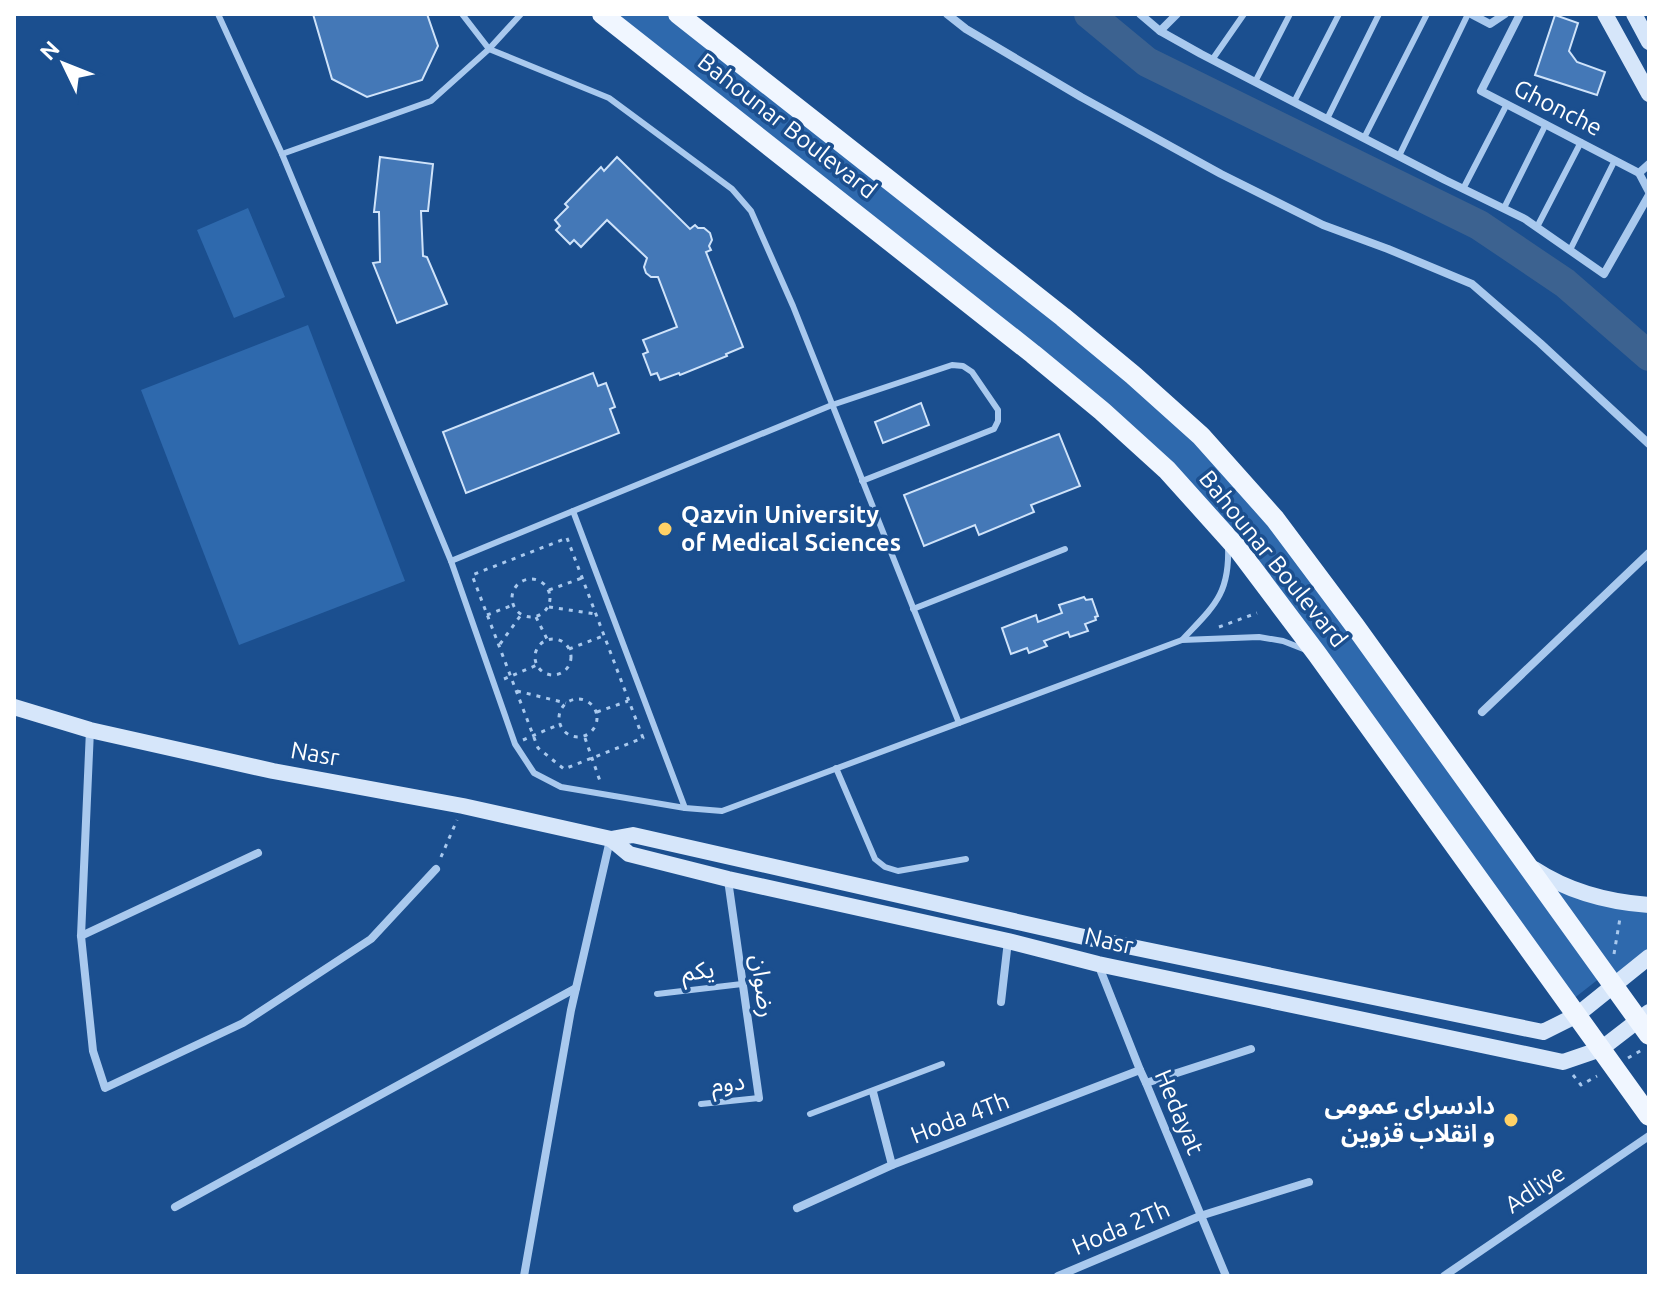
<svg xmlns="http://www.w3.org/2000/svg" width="1663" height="1290" viewBox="0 0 1663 1290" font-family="Ubuntu,'Noto Sans Arabic',sans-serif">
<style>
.green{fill:#2e69ad}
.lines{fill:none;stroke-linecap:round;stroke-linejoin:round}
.river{stroke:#3c6290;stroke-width:30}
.building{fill:#4478b7;stroke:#cfe3fa;stroke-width:2}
.path{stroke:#a9c9ee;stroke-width:3;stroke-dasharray:4 6;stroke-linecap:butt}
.lane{stroke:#a9c9ee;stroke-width:6}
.street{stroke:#a9c9ee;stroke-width:8}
.secondary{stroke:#d6e6fa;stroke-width:16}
.primary{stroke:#f0f6ff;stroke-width:20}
.poi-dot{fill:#ffd166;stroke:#1b4f8f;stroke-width:3}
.labels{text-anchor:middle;stroke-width:7;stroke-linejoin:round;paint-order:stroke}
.street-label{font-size:24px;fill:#fff;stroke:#1b4f8f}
.poi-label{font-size:24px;font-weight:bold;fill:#fff;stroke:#1b4f8f;text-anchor:start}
</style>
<rect width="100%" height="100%" fill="#1b4f8f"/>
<g class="green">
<path d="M 602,14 L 678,14 L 1201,436 L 1527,865 L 1553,881 L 1649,905 L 1649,957 L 1614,986 L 1605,974 L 1568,1003 L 1167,470 Z"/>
<path d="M 248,208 L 285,297 L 234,318 L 197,230 Z"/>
<path d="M 308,325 L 405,581 L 239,645 L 141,390 Z"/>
</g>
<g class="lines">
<path class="river" d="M 1089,14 L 1147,62 L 1479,225 L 1565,283 L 1649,356"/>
</g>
<g class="building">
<path d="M 313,14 L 427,14 L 438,46 L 422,80 L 367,97 L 332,79 Z"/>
<path d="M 1555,15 L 1578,23 L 1569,51 L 1577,62 L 1605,72 L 1597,95 L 1535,75 Z"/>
<path d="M 380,157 L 433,164 L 428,211 L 421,211 L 423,256 L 427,257 L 447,304 L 397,323 L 373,263 L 380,262 L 379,212 L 374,212 Z"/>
<path d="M 617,157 L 690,229 L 695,225 L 698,228 L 704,228 L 710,233 L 712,240 L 709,246 L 711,250 L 706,252 L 743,347 L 726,354 L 727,356 L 680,375 L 679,373 L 660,380 L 657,373 L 651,375 L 643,354 L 648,352 L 643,340 L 677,327 L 658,277 L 651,277 L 646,273 L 644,267 L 647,258 L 607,220 L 581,247 L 574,240 L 570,244 L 556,230 L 560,226 L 555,220 L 568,207 L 565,204 L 601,167 L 604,171 Z"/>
<path d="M 593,373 L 598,386 L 606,383 L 615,407 L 610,409 L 619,433 L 466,493 L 443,432 Z"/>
<path d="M 921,403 L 929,425 L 883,443 L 875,422 Z"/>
<path d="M 1059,434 L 1080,486 L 1031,505 L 1034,512 L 979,535 L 975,525 L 924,546 L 904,495 Z"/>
<path d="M 1084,597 L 1086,600 L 1092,599 L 1098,616 L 1095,617 L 1096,620 L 1085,624 L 1088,631 L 1070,637 L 1068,632 L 1044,641 L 1047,646 L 1029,653 L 1027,648 L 1011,654 L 1002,628 L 1036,615 L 1038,622 L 1062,613 L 1059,605 Z"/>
</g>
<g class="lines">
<g class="path">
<path d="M 567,538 L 643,738 L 564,769 L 538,748 L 472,575 Z"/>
<circle cx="531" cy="598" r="19"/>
<path d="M 549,590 L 582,578"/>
<path d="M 549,607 L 596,614"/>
<path d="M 487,615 L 513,605"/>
<path d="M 536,617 L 547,639"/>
<path d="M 1219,627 L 1257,613"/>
<circle cx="553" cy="657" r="18"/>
<path d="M 500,644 L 521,615"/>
<path d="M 569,649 L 603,636"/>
<path d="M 504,679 L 537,665"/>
<path d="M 517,691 L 566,703"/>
<circle cx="578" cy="718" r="19"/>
<path d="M 597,712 L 628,701"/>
<path d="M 585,738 L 601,784"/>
<path d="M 523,740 L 560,724"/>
<path d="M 441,857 L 457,820"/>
<path d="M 1614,954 L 1620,918"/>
<path d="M 1628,1058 L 1642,1050"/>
<path d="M 1573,1075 L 1581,1085 L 1597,1076"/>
</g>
<g class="lane">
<path d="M 218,14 L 282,154 L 451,561 L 515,744 L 534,773 L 561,787 L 685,808 L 722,811 L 1182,640 L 1259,637 L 1283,641 L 1306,650"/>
<path d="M 521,14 L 489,49 L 609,98 L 732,189 L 751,211 L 793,306 L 959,723"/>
<path d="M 1212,60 L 1244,14"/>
<path d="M 1255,82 L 1290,14"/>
<path d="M 1294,102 L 1339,14"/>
<path d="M 1327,119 L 1379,14"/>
<path d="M 1364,138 L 1427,14"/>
<path d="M 282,154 L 431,101 L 489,49 L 462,14"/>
<path d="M 1399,156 L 1468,14"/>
<path d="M 1463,189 L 1507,104"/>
<path d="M 1504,208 L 1546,124"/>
<path d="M 1537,227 L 1581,142"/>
<path d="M 1570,250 L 1615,160"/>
<path d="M 573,511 L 685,808"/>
<path d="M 451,561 L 832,405 L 952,365 L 963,366 L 972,372 L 998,410 L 998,421 L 994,429 L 862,481"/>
<path d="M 913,609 L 1065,549"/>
<path d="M 1183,639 C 1214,606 1230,594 1228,546"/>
<path d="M 836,768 L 875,859 L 885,867 L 898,871 L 966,859"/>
<path d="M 657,994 L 742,984"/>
<path d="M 701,1104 L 759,1098"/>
<path d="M 810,1114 L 942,1064"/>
</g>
<g class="street">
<path d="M 947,14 L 966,29 L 1081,97 L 1221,174 L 1323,225 L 1388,249 L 1472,284 L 1540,343 L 1649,444"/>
<path d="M 1140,14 L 1160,31 L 1201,54 L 1445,180 L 1525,219 L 1604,274 L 1649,195"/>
<path d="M 1471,14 L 1490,24 L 1505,14"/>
<path d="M 1520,14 L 1481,91 L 1639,173 L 1649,164"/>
<path d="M 1160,31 L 1177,14"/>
<path d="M 1639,173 L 1649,192"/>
<path d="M 1482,712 L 1649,553"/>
<path d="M 90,730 L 81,936 L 93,1051 L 105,1088 L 243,1023 L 371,939 L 436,869"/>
<path d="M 728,880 L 759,1098"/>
<path d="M 81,936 L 258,853"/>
<path d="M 1098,964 L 1140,1070 L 1146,1083 L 1226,1276"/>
<path d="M 1001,1002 L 1008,941"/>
<path d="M 1146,1083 L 1251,1049"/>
<path d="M 873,1092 L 892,1165"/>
<path d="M 175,1207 L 576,988"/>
<path d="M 797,1208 L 892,1165 L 1140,1070"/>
<path d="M 524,1276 L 571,1010 L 610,840"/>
<path d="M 1058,1276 L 1200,1216 L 1309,1182"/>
<path d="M 1444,1276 L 1649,1136"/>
</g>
<g class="secondary">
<path d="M 1605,14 L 1649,94"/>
<path d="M 1634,14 L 1649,42"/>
<path d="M 14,707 L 90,730 L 273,771 L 463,806 L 611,839 L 633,835 L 1093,939 L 1543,1032 L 1577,1015 L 1649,957"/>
<path d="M 611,839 L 629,854 L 728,879 L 1008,941 L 1098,964 L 1563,1062 L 1601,1049 L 1649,1012"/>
<path d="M 1534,869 C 1569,892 1607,902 1649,905"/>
</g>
<g class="primary">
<path d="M 602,14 L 1033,354 L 1102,411 L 1167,470 L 1238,549 L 1317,654 L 1649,1116"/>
<path d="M 678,14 L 1063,317 L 1133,375 L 1201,436 L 1275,519 L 1355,626 L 1649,1035"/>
</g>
</g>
<g class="poi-dot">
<circle cx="665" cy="529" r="8"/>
<circle cx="1511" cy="1120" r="8"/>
</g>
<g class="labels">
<g class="street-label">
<text transform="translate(1558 108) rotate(27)" y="8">Ghonche</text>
<text transform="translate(787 126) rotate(38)" y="8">Bahounar Boulevard</text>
<text transform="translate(1273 559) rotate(51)" y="8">Bahounar Boulevard</text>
<text transform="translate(315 754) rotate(10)" y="8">Nasr</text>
<text transform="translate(1109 941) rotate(13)" y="8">Nasr</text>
<text transform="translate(698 971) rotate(-6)" y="8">یکم</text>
<text transform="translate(763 986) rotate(82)" y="8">رضوان</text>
<text transform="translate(728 1083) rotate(-6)" y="8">دوم</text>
<text transform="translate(1179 1112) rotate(67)" y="8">Hedayat</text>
<text transform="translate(960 1118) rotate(-21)" y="8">Hoda 4Th</text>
<text transform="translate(1535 1189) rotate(-34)" y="8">Adliye</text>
<text transform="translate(1121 1228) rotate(-23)" y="8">Hoda 2Th</text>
</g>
<g class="poi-label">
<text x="681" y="523">Qazvin University<tspan x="681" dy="28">of Medical Sciences</tspan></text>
<text x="1495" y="1114" text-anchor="end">دادسرای عمومی<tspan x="1495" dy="28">و انقلاب قزوین</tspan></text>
</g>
</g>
<rect width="1663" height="1290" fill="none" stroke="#ffffff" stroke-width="32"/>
<g transform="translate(64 64) rotate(313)" stroke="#1b4f8f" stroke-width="6" paint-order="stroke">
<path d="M0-6L14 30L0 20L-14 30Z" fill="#ffffff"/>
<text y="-12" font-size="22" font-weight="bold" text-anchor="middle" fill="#ffffff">N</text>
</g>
</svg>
